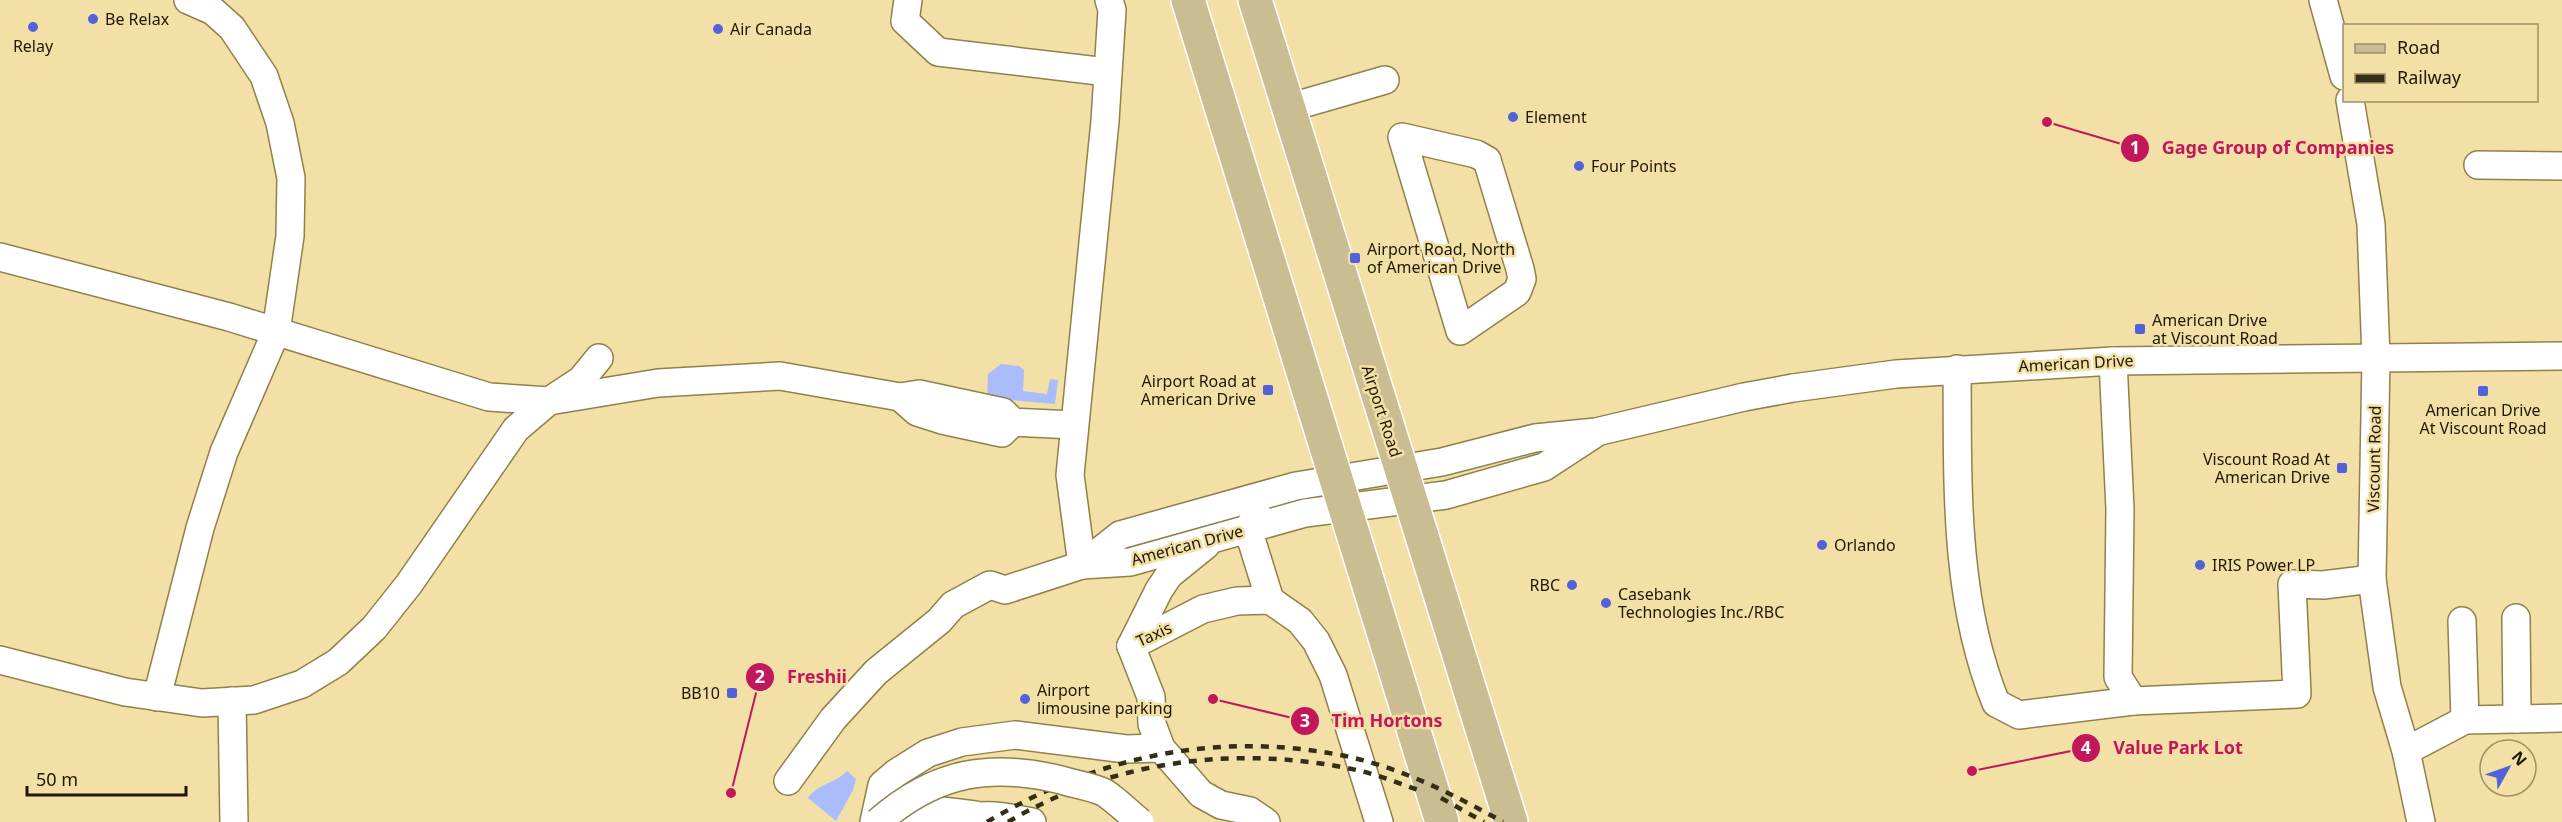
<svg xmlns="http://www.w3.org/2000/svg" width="2562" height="822" viewBox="0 0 2562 822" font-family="'Noto Sans',sans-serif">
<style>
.green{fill:#abbcfc}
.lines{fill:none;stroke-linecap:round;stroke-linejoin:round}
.minor-casing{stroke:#91804a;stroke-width:30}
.major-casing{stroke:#fff;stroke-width:36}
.minor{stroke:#fff;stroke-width:27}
.major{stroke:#cabd91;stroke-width:33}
.rail{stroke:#352d14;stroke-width:4.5;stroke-dasharray:8 8;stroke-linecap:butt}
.minor-bridge-casing{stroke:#91804a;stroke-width:30;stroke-linecap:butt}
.minor-bridge{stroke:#fff;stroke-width:27}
.poi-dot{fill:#5263d9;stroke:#f2e0a7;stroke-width:2}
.labels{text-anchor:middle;stroke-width:5;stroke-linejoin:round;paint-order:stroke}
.poi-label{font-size:16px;fill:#1f1903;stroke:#f2e0a7;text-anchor:start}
.street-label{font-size:16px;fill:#1f1903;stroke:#f2e0a7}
.leader{fill:none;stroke:#c2185b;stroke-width:2}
.callout-dot{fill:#c2185b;stroke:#f2e0a7;stroke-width:2}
.mark-label{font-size:18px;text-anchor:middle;font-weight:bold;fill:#fff}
.callout-label{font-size:18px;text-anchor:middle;font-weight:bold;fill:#c2185b;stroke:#f2e0a7;stroke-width:5;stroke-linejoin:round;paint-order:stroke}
</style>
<rect width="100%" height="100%" fill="#f2e0a7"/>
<g class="green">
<path d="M 1001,364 L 1019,366 L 1024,370 L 1023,391 L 1047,394 L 1050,379 L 1058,380 L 1055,404 L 987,398 L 988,374 Z"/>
<path d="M 847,771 L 856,779 L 853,790 L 836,821 L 808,798 C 817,784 836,783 847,771 Z"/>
</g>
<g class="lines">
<defs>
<g id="minor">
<path d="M 908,0 L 905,21 L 938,52 L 1107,72"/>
<path d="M 2323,0 L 2344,76"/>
<path d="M 2350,100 L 2371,224 L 2376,358 L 2372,579 L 2387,687 L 2406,751 L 2421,822"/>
<path d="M 1288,108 L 1385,80"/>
<path d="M 1402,137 L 1476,154 L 1487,160 L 1520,269 L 1522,279 L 1517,292 L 1460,331 Z"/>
<path d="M 2478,165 L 2562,166"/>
<path d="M 0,257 L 229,317 L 489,397 L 549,401 L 658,383 L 780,376 L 900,397 L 919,394 L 1003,412 L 1013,422 L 1074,425"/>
<path d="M 2113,361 L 2120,509 L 2118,677 L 2133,701 L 2297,694 L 2292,584 L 2323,585 L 2372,579"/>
<path d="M 1957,369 C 1958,481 1953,597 1996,703 L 2019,715 L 2133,701"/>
<path d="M 900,397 L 917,412 L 942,420 L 1002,433 L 1013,422"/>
<path d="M 1257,514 L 1248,529 L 1270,600"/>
<path d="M 1082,565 L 1120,535 L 1296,486 L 1442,462 L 1535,438 L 1596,432 L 1744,397 L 1793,388 L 1896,374 L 2113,361 L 2562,356"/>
<path d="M 1082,565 L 1070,475 L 1105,121 L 1112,10 L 1109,0"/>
<path d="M 2516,618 L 2517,719"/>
<path d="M 2462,621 L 2465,720"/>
<path d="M 1131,646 L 1203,609 L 1237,601 L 1270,600 L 1300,621 L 1316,641 L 1333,675 L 1379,822"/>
<path d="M 1131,646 L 1151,697 L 1152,724 L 1161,748 L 1201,794 L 1221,805 L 1250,811 L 1266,822"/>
<path d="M 1131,646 L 1159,590 L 1169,575 L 1206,545"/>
<path d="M 0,660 L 125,692 L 202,703 L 254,700 L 302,684 L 338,662 L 374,628 L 409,584 L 516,429 L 549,401 L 581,380 L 599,358"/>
<path d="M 157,697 L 200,528 L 224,452 L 276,332 L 290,236 L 291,178 L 280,123 L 264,76 L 232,28 L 213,11 L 188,0"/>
<path d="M 232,701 L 234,822"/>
<path d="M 2406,751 L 2465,720 L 2562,718"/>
<path d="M 788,781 L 833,719 L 876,672 L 939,621 L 953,605 L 990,585 L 1005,590 L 1082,565 L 1130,562 L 1305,513 L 1446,495 L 1544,467 L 1593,435"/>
<path d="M 879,819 C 909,805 944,811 975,815"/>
<path d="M 960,820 C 984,812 1007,817 1032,822"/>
<path d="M 874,822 L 882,785 L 896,773 L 928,753 L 962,742 L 1015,735 L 1126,749 L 1161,748"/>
</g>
<g id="major">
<path d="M 1188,0 L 1442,822"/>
<path d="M 1255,0 L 1511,822"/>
</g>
</defs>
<use href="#minor" class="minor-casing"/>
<use href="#major" class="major-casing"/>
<use href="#minor" class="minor"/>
<use href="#major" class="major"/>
<g class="rail">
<path d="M 1441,798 L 1484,822"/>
<path d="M 987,822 C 1096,757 1214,731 1340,755 C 1398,766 1453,794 1503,822"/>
<path d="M 1008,822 C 1114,759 1242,744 1361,771 C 1381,776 1401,784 1421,791"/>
</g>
<defs>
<path id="minor-bridge" d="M 878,822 C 936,771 992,762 1065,781 C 1077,785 1094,787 1105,793 C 1117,801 1129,813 1140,822"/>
</defs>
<use href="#minor-bridge" class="minor-bridge-casing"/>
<use href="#minor-bridge" class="minor-bridge"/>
</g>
<g class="poi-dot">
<circle cx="93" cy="19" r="6"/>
<circle cx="33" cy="27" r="6"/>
<circle cx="718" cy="29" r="6"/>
<circle cx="1513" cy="117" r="6"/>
<circle cx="1579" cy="166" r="6"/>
<rect x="1349" y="252" width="12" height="12" rx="3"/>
<rect x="2134" y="323" width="12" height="12" rx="3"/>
<rect x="1262" y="384" width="12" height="12" rx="3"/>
<rect x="2477" y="385" width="12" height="12" rx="3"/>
<rect x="2336" y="462" width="12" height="12" rx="3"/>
<circle cx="1822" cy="545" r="6"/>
<circle cx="2200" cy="565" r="6"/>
<circle cx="1572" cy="585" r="6"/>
<circle cx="1606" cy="603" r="6"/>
<rect x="726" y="687" width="12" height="12" rx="3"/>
<circle cx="1025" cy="699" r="6"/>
</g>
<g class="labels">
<g class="poi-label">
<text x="105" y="25">Be Relax</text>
<text x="730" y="35">Air Canada</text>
<text x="33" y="52" text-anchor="middle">Relay</text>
<text x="1525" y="123">Element</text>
<text x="1591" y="172">Four Points</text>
<text x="1367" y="255">Airport Road, North<tspan x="1367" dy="18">of American Drive</tspan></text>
<text x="2152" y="326">American Drive<tspan x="2152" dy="18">at Viscount Road</tspan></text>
<text x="1256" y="387" text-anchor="end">Airport Road at<tspan x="1256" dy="18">American Drive</tspan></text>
<text x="2483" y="416" text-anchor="middle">American Drive<tspan x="2483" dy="18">At Viscount Road</tspan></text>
<text x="2330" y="465" text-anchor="end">Viscount Road At<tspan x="2330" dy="18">American Drive</tspan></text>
<text x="1834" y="551">Orlando</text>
<text x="2212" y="571">IRIS Power LP</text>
<text x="1560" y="591" text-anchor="end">RBC</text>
<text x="1618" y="600">Casebank<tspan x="1618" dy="18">Technologies Inc./RBC</tspan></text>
<text x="1037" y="696">Airport<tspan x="1037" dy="18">limousine parking</tspan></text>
<text x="720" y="699" text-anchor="end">BB10</text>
</g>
<g class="street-label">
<text transform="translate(2076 363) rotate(-3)" y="6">American Drive</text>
<text transform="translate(1382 411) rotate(72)" y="6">Airport Road</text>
<text transform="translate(2374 459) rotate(-89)" y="6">Viscount Road</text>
<text transform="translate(1187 545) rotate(-15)" y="6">American Drive</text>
<text transform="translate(1154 634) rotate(-25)" y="6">Taxis</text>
</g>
</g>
<path class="leader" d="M2047 122L2135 148M731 793L760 677M1213 699L1305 721M1972 771L2086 748"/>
<g class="callout-dot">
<circle cx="2047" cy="122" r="6"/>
<circle cx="731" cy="793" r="6"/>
<circle cx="1213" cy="699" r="6"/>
<circle cx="1972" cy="771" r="6"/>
<circle cx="2135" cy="148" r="15"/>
<circle cx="760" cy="677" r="15"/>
<circle cx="1305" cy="721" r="15"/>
<circle cx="2086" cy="748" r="15"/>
</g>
<g class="mark-label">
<text x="2135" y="154">1</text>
<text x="760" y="683">2</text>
<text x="1305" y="727">3</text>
<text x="2086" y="754">4</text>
</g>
<g class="callout-label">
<text x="2278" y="154">Gage Group of Companies</text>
<text x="817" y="683">Freshii</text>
<text x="1387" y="727">Tim Hortons</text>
<text x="2178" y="754">Value Park Lot</text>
</g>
<rect x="2343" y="24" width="195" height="78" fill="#f2e0a7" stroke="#9e9065" stroke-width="1.5"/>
<rect x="2355" y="44" width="30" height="9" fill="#cabd91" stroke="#9e9065" stroke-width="1.5"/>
<text x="2397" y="54" font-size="18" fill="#1f1903">Road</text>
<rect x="2355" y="74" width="30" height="9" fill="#352d14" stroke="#9e9065" stroke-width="1.5"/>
<text x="2397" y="84" font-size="18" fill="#1f1903">Railway</text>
<g transform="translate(2508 768) rotate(50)"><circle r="28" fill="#f2e0a7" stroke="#9e9065" stroke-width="1.5"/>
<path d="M0-4.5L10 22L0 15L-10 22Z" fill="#5263d9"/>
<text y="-9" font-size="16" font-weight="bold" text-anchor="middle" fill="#1f1903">N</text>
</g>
<path d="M27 786v9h159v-9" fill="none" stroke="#1f1903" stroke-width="3"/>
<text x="36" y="786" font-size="18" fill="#1f1903" stroke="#f2e0a7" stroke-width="4.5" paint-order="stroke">50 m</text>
</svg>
